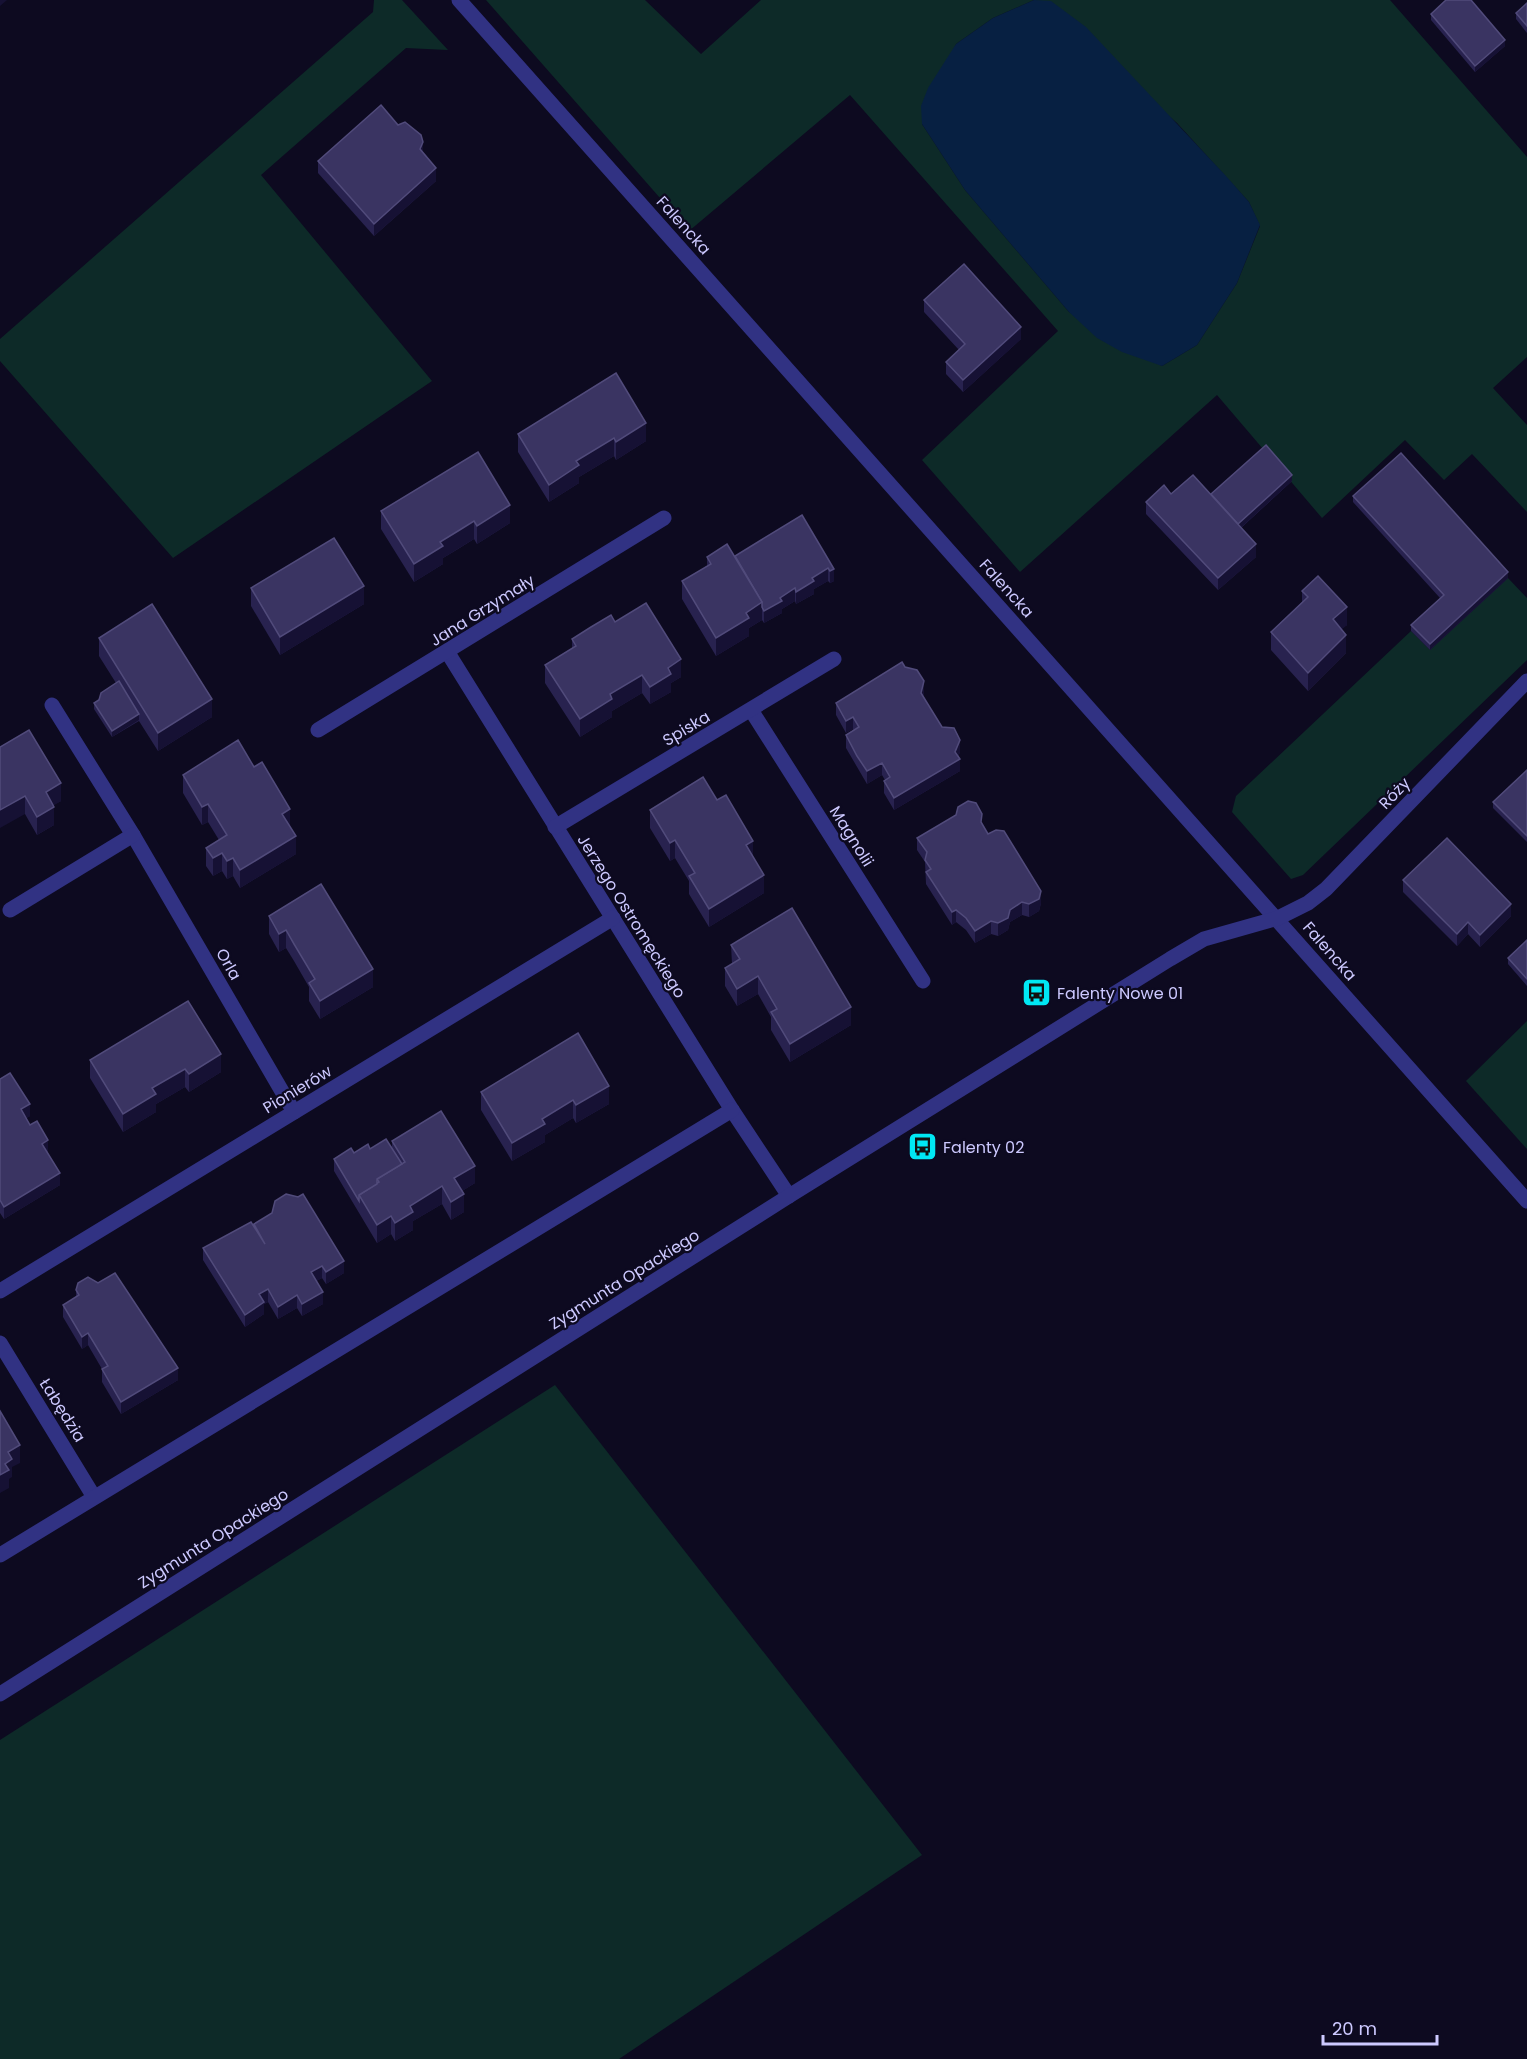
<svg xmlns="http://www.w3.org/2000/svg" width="1527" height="2059" viewBox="0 0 1527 2059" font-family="Poppins,sans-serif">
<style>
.green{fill:#0d2a28;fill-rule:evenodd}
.water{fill:#072042}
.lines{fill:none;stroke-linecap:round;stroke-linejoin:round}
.minor{stroke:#313283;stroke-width:15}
.wall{fill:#28224f}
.shaded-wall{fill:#161134}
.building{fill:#3a3462;stroke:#514b7b;stroke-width:1.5}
.labels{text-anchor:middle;stroke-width:4.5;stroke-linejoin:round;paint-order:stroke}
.street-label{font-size:16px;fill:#cdc9ff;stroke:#0d0a20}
.poi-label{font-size:16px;fill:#cdc9ff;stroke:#0d0a20;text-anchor:start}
</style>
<rect width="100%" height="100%" fill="#0d0a20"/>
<g class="green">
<path d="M 374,0 L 402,0 L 448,50 L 406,48 L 261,175 L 432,381 L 173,558 L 0,361 L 0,339 L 373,12 Z"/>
<path d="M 486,0 L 645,0 L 701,54 L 761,0 L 1390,0 L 1527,157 L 1527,357 L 1493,388 L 1527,425 L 1527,512 L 1472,454 L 1444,480 L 1405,440 L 1322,518 L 1217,395 L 1020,572 L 922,460 L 1058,331 L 850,95 L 689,231 ZM 1034,0 L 1177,123 L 1249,202 L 1260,226 L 1237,283 L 1197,345 L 1162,366 L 1069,312 L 965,190 L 922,124 L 956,44 L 993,18 Z"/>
<path d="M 1508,578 L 1527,598 L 1527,660 L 1303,875 L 1291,879 L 1232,812 L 1236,796 L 1411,631 L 1430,650 Z"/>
<path d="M 1527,1021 L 1527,1149 L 1466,1081 Z"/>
<path d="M 555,1385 L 922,1855 L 619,2059 L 0,2059 L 0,1740 Z"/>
</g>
<path class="water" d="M 1034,0 L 1051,1 L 1086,27 L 1226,176 L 1249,202 L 1260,225 L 1237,283 L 1197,345 L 1162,366 L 1122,352 L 1097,338 L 1069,312 L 965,190 L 922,124 L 921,106 L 928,88 L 956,44 L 993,18 Z"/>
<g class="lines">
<g class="minor">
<path d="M 459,0 L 1527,1201"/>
<path d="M 448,653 L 732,1110 L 789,1196"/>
<path d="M 52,705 L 133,835 L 294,1112"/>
<path d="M 751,710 L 923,981"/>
<path d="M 318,730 L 664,518"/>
<path d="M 555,827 L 834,659"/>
<path d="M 10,910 L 133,835"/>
<path d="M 0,1291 L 613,918"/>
<path d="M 0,1343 L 94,1497"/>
<path d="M 0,1555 L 732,1110"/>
<path d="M 0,1694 L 789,1196 L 1170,959 L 1204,939 L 1278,918 L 1308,903 L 1326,889 L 1527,681"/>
</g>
</g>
<g class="wall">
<path d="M 1527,3 L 1527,33 L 1516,19 L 1516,13 Z"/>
<path d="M 1431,14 L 1505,46 L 1475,72 L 1431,20 Z"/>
<path d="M 423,153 L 436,181 L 374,236 L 318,173 L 318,161 Z"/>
<path d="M 924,300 L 1021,339 L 963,392 L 946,374 L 946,362 L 959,350 L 924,312 Z"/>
<path d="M 616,373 L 646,441 L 616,460 L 614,456 L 579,477 L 579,483 L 549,502 L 518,452 L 518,434 Z"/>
<path d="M 1292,481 L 1241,528 L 1256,557 L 1218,590 L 1146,514 L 1146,502 L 1171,494 L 1211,494 Z"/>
<path d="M 1353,496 L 1508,578 L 1430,650 L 1411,631 L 1411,625 L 1440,598 L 1353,502 Z"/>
<path d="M 381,511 L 510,523 L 477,544 L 474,539 L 458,549 L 443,558 L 443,564 L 414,582 L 381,529 Z"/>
<path d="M 735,556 L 834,569 L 834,581 L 830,583 L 828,581 L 814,589 L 814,594 L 796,604 L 795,601 L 782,609 L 782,613 L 764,623 L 762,620 L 749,628 L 749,636 L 716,656 L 682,599 L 682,581 L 707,566 L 707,557 Z"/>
<path d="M 251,588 L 364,604 L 280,655 L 251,606 Z"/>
<path d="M 1302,591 L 1347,625 L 1341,629 L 1346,653 L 1308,691 L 1271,650 L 1271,632 L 1302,602 Z"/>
<path d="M 615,622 L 681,677 L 671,683 L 671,692 L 650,704 L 642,693 L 612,711 L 612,717 L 580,737 L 545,683 L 545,665 L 572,648 L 572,639 Z"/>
<path d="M 99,638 L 212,717 L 158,751 L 139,721 L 112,737 L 94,709 L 94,703 L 116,683 L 99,656 Z"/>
<path d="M 924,693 L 923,696 L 942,727 L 960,752 L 958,757 L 960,771 L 894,810 L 884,793 L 884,781 L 885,780 L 882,775 L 867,784 L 846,748 L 846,735 L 854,731 L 853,729 L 846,733 L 836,715 L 836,703 Z"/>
<path d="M 0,747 L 61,801 L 53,805 L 54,825 L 37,835 L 25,814 Z"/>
<path d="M 1527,770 L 1527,842 L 1493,808 L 1493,802 Z"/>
<path d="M 183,775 L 290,826 L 296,854 L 240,888 L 233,876 L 227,879 L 222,871 L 213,876 L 206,866 L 206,848 L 219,840 L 208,822 L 202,825 L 183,793 Z"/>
<path d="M 717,800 L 753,857 L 764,893 L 709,927 L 689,894 L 689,881 L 675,858 L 670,861 L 650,828 L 650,810 Z"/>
<path d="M 982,824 L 988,834 L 1041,903 L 1039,911 L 1029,917 L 1022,915 L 1010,922 L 1008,930 L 998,936 L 991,934 L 975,943 L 966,930 L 956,922 L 952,925 L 926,884 L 925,862 L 917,850 L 917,838 Z"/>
<path d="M 1403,880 L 1511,916 L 1480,947 L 1468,934 L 1457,946 L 1403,892 Z"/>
<path d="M 269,916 L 373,987 L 320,1019 L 309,1001 L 309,987 L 294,961 L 286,948 L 279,952 L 269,934 Z"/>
<path d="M 1527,940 L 1527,986 L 1508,964 L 1508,958 Z"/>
<path d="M 731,945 L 851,1025 L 790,1062 L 771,1030 L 771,1017 L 758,994 L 737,1006 L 725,986 L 725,968 L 732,964 Z"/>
<path d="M 90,1060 L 221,1072 L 189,1092 L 185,1087 L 156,1104 L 156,1112 L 123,1132 L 90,1078 Z"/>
<path d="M 0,1079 L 30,1116 L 26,1118 L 48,1153 L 47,1153 L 60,1185 L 4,1219 L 0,1213 Z"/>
<path d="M 481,1092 L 609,1104 L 576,1123 L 573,1118 L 545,1135 L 545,1142 L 512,1161 L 481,1110 Z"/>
<path d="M 392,1141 L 475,1183 L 462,1191 L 464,1212 L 451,1220 L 442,1204 L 413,1221 L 413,1230 L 395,1241 L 391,1234 L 377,1243 L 334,1171 L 334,1159 L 370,1149 L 392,1148 Z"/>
<path d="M 254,1224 L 344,1273 L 326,1284 L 322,1278 L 316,1281 L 323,1304 L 302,1316 L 297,1308 L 278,1319 L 268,1302 L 264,1304 L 264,1314 L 245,1327 L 203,1260 L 203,1248 L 254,1227 Z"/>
<path d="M 76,1290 L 178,1380 L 121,1414 L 102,1382 L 102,1369 L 88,1345 L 82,1349 L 63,1317 L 63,1305 L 76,1297 Z"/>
</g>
<g class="shaded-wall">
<path d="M 0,0 L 7,0 L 0,6 Z"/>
<path d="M 1505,40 L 1505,46 L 1475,72 L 1475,66 Z"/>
<path d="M 423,142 L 423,154 L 420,149 Z"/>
<path d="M 436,168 L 436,181 L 374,236 L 374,224 Z"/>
<path d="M 1021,327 L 1021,339 L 963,392 L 963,380 Z"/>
<path d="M 646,423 L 646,441 L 616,460 L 616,442 Z"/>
<path d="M 614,438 L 614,456 L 579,477 L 579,483 L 549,502 L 549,485 L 576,461 Z"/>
<path d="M 1292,475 L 1292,481 L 1235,533 L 1235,527 Z"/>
<path d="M 510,505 L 510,523 L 477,544 L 477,526 Z"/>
<path d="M 474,521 L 474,539 L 443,558 L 443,564 L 414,582 L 414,564 L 440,542 Z"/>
<path d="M 1256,544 L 1256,557 L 1218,590 L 1218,578 Z"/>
<path d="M 828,568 L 828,581 L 814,589 L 814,594 L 796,604 L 796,592 L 812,578 Z"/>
<path d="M 834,569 L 834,581 L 830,583 L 830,571 Z"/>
<path d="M 1508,572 L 1508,578 L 1430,650 L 1430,644 Z"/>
<path d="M 364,586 L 364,604 L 280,655 L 280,637 Z"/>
<path d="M 795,588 L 795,601 L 782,609 L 782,613 L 764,623 L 764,611 L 780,598 Z"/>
<path d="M 762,602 L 762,620 L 749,628 L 749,636 L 716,656 L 716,638 L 746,613 Z"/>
<path d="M 1347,607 L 1347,625 L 1333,637 L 1333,619 Z"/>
<path d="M 1346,635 L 1346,653 L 1308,691 L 1308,673 Z"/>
<path d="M 681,659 L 681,677 L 671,683 L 671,692 L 650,704 L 650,687 L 668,668 Z"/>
<path d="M 642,675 L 642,693 L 612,711 L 612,717 L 580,737 L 580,719 L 610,694 Z"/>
<path d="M 924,681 L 924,693 L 921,705 L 921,693 Z"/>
<path d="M 212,699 L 212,717 L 158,751 L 158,733 Z"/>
<path d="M 139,714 L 139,720 L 112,737 L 112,731 Z"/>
<path d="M 853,717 L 853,729 L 846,733 L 846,721 Z"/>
<path d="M 960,740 L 960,752 L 957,761 L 960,759 L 960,771 L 894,810 L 894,798 L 955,752 Z"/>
<path d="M 882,763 L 882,775 L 867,784 L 867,771 Z"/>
<path d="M 61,783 L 61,801 L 46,810 L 46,792 Z"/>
<path d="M 25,796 L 25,814 L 0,828 L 0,810 Z"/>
<path d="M 208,804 L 208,822 L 202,825 L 202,807 Z"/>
<path d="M 54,807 L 54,825 L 37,835 L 37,817 Z"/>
<path d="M 290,809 L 290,827 L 282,814 Z"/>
<path d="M 296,836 L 296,854 L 240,888 L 240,870 Z"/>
<path d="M 675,840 L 675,858 L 670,861 L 670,843 Z"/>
<path d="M 753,841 L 753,859 L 746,845 Z"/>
<path d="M 222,853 L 222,871 L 213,876 L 213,858 Z"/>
<path d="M 233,858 L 233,876 L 227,879 L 227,861 Z"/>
<path d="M 764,875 L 764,893 L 709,927 L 709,909 Z"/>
<path d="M 1041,891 L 1041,903 L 1039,911 L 1029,917 L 1029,904 Z"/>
<path d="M 1022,902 L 1022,915 L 1010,922 L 1008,930 L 998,936 L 998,923 L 1010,910 Z"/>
<path d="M 1511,904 L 1511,916 L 1480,947 L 1480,935 Z"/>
<path d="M 956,910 L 956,922 L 952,925 L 952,912 Z"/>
<path d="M 991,921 L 991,934 L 975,943 L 975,931 Z"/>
<path d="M 1468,922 L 1468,934 L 1457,946 L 1457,934 Z"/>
<path d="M 286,930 L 286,948 L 279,952 L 279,934 Z"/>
<path d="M 373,969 L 373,987 L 320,1019 L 320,1001 Z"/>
<path d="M 758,976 L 758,994 L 737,1006 L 737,989 Z"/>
<path d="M 851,1007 L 851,1025 L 790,1062 L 790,1044 Z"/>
<path d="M 221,1054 L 221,1072 L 189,1092 L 189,1074 Z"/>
<path d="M 185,1069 L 185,1087 L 156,1104 L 156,1112 L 123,1132 L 123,1114 L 152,1088 Z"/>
<path d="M 609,1086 L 609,1104 L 576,1123 L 576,1105 Z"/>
<path d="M 573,1100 L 573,1118 L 545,1135 L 545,1142 L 512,1161 L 512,1143 L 542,1119 Z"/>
<path d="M 30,1104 L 30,1116 L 21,1122 L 21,1109 Z"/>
<path d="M 48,1140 L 48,1153 L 42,1156 L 42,1144 Z"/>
<path d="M 475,1166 L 475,1183 L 454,1196 L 454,1178 Z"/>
<path d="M 60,1173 L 60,1185 L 4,1219 L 4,1207 Z"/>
<path d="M 442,1186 L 442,1204 L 413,1221 L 413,1230 L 395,1241 L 395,1223 L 410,1206 Z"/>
<path d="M 464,1194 L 464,1212 L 451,1220 L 451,1202 Z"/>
<path d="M 391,1216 L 391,1234 L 377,1243 L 377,1225 Z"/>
<path d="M 344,1261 L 344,1273 L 326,1284 L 326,1272 Z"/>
<path d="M 322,1266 L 322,1278 L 311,1284 L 311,1272 Z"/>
<path d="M 268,1289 L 268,1302 L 264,1304 L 264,1314 L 245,1327 L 245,1315 L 259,1294 Z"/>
<path d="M 323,1292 L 323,1304 L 302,1316 L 302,1304 Z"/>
<path d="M 297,1295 L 297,1308 L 278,1319 L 278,1307 Z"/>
<path d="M 88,1333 L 88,1345 L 82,1349 L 82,1337 Z"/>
<path d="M 178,1368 L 178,1380 L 121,1414 L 121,1402 Z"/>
<path d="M 20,1445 L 20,1463 L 12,1467 L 12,1477 L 9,1479 L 9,1488 L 0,1493 L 0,1475 L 5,1464 L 8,1452 Z"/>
</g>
<g class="building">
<path d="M 1446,0 L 1471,0 L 1505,40 L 1475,66 L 1431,14 Z"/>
<path d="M 1527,3 L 1527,26 L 1516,13 Z"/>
<path d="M 381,105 L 398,125 L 405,122 L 421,135 L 423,142 L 420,149 L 436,168 L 374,224 L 318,161 Z"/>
<path d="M 964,264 L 1021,327 L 963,380 L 946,362 L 965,344 L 924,300 Z"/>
<path d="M 616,373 L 646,423 L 616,442 L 614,438 L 576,461 L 579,465 L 549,485 L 518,434 Z"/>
<path d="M 1266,445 L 1292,475 L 1238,524 L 1211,494 Z"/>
<path d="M 478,452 L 510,505 L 477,526 L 474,521 L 458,531 L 440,542 L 443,546 L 414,564 L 381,511 Z"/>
<path d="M 1401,453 L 1508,572 L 1430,644 L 1411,625 L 1444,595 L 1353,496 Z"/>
<path d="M 1193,475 L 1256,544 L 1218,578 L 1146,502 L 1164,485 L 1171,494 Z"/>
<path d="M 802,515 L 834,569 L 830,571 L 828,568 L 812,578 L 814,581 L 796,592 L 795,588 L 780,598 L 782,601 L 764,611 L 762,607 L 762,602 L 735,556 Z"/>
<path d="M 334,538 L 364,586 L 280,637 L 251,588 Z"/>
<path d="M 727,544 L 762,602 L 746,613 L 749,618 L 716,638 L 682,581 L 711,564 L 707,557 Z"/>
<path d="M 1318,576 L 1347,607 L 1333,619 L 1346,635 L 1308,673 L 1271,632 L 1308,597 L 1302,591 Z"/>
<path d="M 646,603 L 681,659 L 668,668 L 671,674 L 650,687 L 642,675 L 610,694 L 612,699 L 580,719 L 545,665 L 576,646 L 572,639 L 591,627 L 611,615 L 615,622 Z"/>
<path d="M 152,604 L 212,699 L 158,733 L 99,638 Z"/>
<path d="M 902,662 L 905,667 L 917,670 L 924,681 L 921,693 L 942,727 L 954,728 L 960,740 L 955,752 L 960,759 L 894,798 L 884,781 L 890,777 L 882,763 L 867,771 L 857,756 L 846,735 L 859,727 L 853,717 L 846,721 L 836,703 Z"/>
<path d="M 119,681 L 139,714 L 112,731 L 94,703 L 99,700 L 101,693 Z"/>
<path d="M 29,730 L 61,783 L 46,792 L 54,807 L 37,817 L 25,796 L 0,810 L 0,747 Z"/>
<path d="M 238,740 L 254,767 L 262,762 L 290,809 L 282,814 L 296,836 L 240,870 L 233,858 L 227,861 L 222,853 L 213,858 L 206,848 L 227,835 L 208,804 L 202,807 L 183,775 Z"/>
<path d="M 1527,770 L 1527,836 L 1493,802 Z"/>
<path d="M 703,777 L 717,800 L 726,795 L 753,841 L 746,845 L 764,875 L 709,909 L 689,876 L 695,873 L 675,840 L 670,843 L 650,810 Z"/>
<path d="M 968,801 L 976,803 L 982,814 L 981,822 L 988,834 L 996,830 L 1004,831 L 1041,891 L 1039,899 L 1029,904 L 1022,902 L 1010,910 L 1008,918 L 998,923 L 991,921 L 975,931 L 966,918 L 956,910 L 952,912 L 926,872 L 931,869 L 925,860 L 927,852 L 917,838 L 956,815 L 958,807 Z"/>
<path d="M 1447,838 L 1511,904 L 1480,935 L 1468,922 L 1457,934 L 1403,880 Z"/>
<path d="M 321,884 L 373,969 L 320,1001 L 309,983 L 315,979 L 294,944 L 286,930 L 279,934 L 269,916 Z"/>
<path d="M 792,908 L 851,1007 L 790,1044 L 771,1012 L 777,1009 L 758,976 L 737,989 L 725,968 L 740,959 L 731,945 Z"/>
<path d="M 1527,940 L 1527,979 L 1508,958 Z"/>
<path d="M 188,1001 L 221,1054 L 189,1074 L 185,1069 L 152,1088 L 156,1094 L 123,1114 L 90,1060 Z"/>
<path d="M 578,1033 L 609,1086 L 576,1105 L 573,1100 L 542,1119 L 545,1124 L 512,1143 L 481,1092 Z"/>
<path d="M 10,1073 L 30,1104 L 21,1109 L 30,1125 L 37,1121 L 48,1140 L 42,1144 L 60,1173 L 4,1207 L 0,1200 L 0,1079 Z"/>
<path d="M 441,1111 L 475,1166 L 454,1178 L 464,1194 L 451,1202 L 442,1186 L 410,1206 L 413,1212 L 395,1223 L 391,1216 L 377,1225 L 359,1195 L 379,1182 L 377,1179 L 405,1162 L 392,1141 Z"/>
<path d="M 386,1139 L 402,1164 L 377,1179 L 377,1184 L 359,1195 L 359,1201 L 334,1159 L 351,1148 L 354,1153 L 368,1144 L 370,1149 Z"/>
<path d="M 286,1194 L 298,1197 L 303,1194 L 344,1261 L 326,1272 L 322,1266 L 311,1272 L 323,1292 L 302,1304 L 297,1295 L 278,1307 L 268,1289 L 259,1294 L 264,1302 L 245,1315 L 203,1248 L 251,1222 L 265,1244 L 254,1224 L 272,1213 L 275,1201 Z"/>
<path d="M 115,1273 L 178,1368 L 121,1402 L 102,1369 L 108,1366 L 88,1333 L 82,1337 L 63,1305 L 79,1295 L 76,1290 L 78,1283 L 88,1277 L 98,1283 Z"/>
<path d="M 0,1411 L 20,1445 L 8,1452 L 12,1459 L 5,1464 L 9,1470 L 0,1475 Z"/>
</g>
<defs>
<symbol id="bus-square" viewBox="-11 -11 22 22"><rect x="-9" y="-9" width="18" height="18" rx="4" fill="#00e8f4" stroke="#0d0a20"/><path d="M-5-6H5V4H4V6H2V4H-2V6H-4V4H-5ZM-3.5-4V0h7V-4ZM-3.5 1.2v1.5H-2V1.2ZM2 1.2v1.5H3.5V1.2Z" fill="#111"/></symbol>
</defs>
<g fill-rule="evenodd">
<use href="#bus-square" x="1020" y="976" width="33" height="33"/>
<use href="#bus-square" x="906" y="1130" width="33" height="33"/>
</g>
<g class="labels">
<g class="street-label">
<text transform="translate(684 225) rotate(48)" y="6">Falencka</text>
<text transform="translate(1007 588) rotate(48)" y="6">Falencka</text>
<text transform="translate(482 610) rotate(-32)" y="6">Jana Grzymały</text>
<text transform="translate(686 728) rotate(-31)" y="6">Spiska</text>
<text transform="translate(1394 793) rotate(-46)" y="6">Róży</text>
<text transform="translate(852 836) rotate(58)" y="6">Magnolii</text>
<text transform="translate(632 916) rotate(58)" y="6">Jerzego Ostromęckiego</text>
<text transform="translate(1330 951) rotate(49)" y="6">Falencka</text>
<text transform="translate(229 964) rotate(60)" y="6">Orla</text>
<text transform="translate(297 1089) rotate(-31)" y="6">Pionierów</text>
<text transform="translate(624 1279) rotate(-32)" y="6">Zygmunta Opackiego</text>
<text transform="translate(63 1410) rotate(58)" y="6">Łabędzia</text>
<text transform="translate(213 1538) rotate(-32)" y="6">Zygmunta Opackiego</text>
</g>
<g class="poi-label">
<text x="1057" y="999">Falenty Nowe 01</text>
<text x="943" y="1153">Falenty 02</text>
</g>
</g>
<path d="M1323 2035v9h114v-9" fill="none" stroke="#cdc9ff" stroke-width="3"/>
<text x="1332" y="2035" font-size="18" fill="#cdc9ff" stroke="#0d0a20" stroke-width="4.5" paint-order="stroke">20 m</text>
</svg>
